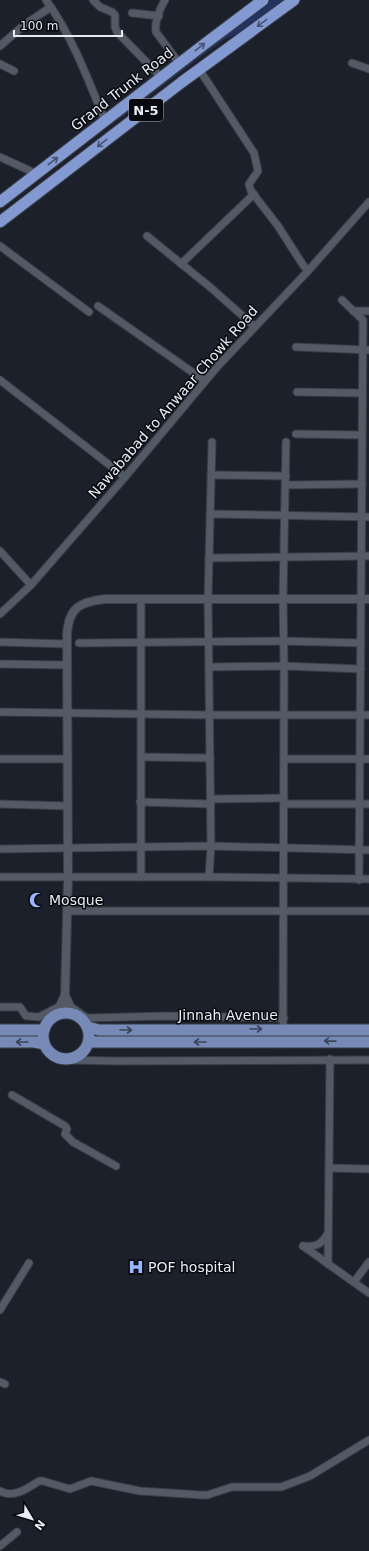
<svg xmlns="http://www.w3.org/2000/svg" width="369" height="1551" viewBox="0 0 369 1551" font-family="'DejaVu Sans',sans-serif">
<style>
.green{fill:#223261}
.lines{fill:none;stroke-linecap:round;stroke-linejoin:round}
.minor-casing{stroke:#383c44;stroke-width:9}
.tertiary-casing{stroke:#383c44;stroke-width:10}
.primary-casing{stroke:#383c44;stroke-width:13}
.trunk-casing{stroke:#383c44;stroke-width:13}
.minor{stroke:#535965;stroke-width:7}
.tertiary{stroke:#535965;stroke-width:8}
.primary{stroke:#7789b6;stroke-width:11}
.trunk{stroke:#8399d1;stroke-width:11}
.oneway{stroke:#465270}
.oneway2{stroke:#3a435a}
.labels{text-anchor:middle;stroke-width:3;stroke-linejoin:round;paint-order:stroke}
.shield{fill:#080a0f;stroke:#a6a8af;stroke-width:1}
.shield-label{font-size:13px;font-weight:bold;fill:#e9ecf4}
.street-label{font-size:14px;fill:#e9ecf4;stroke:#080a0f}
.poi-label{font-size:14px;fill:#e9ecf4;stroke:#080a0f;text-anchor:start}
</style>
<rect width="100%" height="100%" fill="#1c202b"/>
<path class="green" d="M 270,0 L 285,0 L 237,34 L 225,39 L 207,52 L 119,119 L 117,115 L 226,32 Z"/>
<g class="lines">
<defs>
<g id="minor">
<path d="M 46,0 C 72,36 88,79 105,121"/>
<path d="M 93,0 L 100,7 L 112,12 L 115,15 L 115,27 L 117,32 L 161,77"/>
<path d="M 165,0 C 160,8 154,23 156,32 L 179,63"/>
<path d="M 132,13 L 159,16"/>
<path d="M 0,46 L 24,25 L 51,7"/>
<path d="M 352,63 L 369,69"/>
<path d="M 0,64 L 14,71"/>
<path d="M 199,69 L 254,153 L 258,171 L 249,184 L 251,191 L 278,226 L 303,265 L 308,271"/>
<path d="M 0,157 L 37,174"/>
<path d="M 147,236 L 210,287 L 255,327"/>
<path d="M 0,246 L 89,312"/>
<path d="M 181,264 L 254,194"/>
<path d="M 342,300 L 363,320 L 359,880"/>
<path d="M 98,306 L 205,381"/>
<path d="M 353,311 L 369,311"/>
<path d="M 296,347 L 369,350"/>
<path d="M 0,380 L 125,477"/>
<path d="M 297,392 L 362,393"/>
<path d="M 296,434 L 362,435"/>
<path d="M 211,475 L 286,476"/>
<path d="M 286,485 L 362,484"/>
<path d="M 210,514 L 369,517"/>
<path d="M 0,551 L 31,585 L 0,614"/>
<path d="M 209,558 L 369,556"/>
<path d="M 31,585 L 125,477 L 217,367 L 308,271 L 369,202"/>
<path d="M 0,642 L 67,644"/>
<path d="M 79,643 L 283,641 L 361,643"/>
<path d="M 0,664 L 67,665"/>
<path d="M 209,667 L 284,666 L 361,669"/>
<path d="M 0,712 L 210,715 L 369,715"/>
<path d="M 141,757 L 210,758"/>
<path d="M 0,759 L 68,759"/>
<path d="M 284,759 L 369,759"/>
<path d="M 211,799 L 284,798"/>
<path d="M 140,802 L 211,804"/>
<path d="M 0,804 L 68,806"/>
<path d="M 284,804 L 369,804"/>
<path d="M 0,849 L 211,846 L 369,850"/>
<path d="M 0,877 L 209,877 L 369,879"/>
<path d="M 141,877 L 141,599"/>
<path d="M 209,877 L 211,846 L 208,599 L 212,442"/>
<path d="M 67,911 L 369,911"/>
<path d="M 0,1007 L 20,1007 L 26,1016 L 39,1017 L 60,1006 L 70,1006 L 87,1018 L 165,1016 L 284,1018"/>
<path d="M 283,1029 L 284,666 L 283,598 L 286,442"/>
<path d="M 67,1060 L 116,1061 L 369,1060"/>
<path d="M 12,1095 L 65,1126 L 67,1129 L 65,1134 L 73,1142 L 116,1166"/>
<path d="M 329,1168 L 369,1169"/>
<path d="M 303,1246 L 369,1293"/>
<path d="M 303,1246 C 317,1247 322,1244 328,1233"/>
<path d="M 328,1264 L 330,1059"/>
<path d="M 354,1282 L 369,1262"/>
<path d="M 0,1310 L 29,1263"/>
<path d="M 0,1382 L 5,1384"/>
<path d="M 0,1491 C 13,1499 28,1488 39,1481 L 43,1481 L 70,1489 L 91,1481 L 140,1491 L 202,1495 L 207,1495 L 232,1487 L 281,1487 L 310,1476 L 369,1440"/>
<path d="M 0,1546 L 17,1532"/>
</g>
<g id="tertiary">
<path d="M 65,995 L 70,1006 L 78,1016"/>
<path d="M 51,1018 L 60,1006 L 65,995 L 68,878 L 67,634 C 69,607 80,602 105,599 L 369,599"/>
</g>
<g id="primary">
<circle cx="66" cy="1036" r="23"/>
<path d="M 88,1027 L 99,1030 L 369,1030"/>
<path d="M 0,1030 L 44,1030"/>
<path d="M 0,1042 L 34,1042 L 44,1044"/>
<path d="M 89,1042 L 369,1042"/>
</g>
<g id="trunk">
<path d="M 0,202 L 202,46 L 263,0"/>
<path d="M 0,222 L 182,82 L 294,0"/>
</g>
</defs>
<use href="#minor" class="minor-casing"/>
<use href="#tertiary" class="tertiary-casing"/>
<use href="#primary" class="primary-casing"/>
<use href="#trunk" class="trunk-casing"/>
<use href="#minor" class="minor"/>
<use href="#tertiary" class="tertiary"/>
<use href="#primary" class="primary"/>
<use href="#trunk" class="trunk"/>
</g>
<defs><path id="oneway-shaft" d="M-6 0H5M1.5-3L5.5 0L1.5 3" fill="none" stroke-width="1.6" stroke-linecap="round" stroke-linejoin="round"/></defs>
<g class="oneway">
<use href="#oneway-shaft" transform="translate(262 23) rotate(144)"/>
<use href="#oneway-shaft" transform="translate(200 47) rotate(-38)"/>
<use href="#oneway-shaft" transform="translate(102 143) rotate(142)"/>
<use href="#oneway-shaft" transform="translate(53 161) rotate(-38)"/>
</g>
<g class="oneway2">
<use href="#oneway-shaft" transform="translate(256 1029)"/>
<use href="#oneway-shaft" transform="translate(126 1030)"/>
<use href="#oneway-shaft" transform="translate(330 1041) rotate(-179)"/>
<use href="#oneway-shaft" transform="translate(22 1042) rotate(180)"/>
<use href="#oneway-shaft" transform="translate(200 1042) rotate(180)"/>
</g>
<defs>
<symbol id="mosque-bare" viewBox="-9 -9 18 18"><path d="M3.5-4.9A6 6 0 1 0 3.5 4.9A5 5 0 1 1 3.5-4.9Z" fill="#99b5fd" stroke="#080a0f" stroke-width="2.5" paint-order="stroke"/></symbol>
<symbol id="hospital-bare" viewBox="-9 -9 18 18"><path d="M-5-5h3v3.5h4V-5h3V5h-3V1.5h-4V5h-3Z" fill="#99b5fd" stroke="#080a0f" stroke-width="2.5" paint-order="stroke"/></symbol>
</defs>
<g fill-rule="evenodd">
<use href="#mosque-bare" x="26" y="889" width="22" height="22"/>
<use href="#hospital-bare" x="125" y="1256" width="22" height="22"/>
</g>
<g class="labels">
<rect class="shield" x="129" y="99" width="34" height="22" rx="3"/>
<g class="shield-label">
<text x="146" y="115">N-5</text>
</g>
<g class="street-label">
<text transform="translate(122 89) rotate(-38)" y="5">Grand Trunk Road</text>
<text transform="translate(173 402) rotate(-49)" y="5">Nawababad to Anwaar Chowk Road</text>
<text x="228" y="1020">Jinnah Avenue</text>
</g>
<g class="poi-label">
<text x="49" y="905">Mosque</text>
<text x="148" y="1272">POF hospital</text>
</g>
</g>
<g transform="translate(32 1519) rotate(128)" stroke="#080a0f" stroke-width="3" paint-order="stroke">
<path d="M0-3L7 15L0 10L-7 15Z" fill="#e9ecf4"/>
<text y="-6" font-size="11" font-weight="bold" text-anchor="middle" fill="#e9ecf4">N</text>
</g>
<path d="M14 30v6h108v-6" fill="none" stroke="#e9ecf4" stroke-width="2"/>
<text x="20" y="30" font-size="12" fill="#e9ecf4" stroke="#080a0f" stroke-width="3" paint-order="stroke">100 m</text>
</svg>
